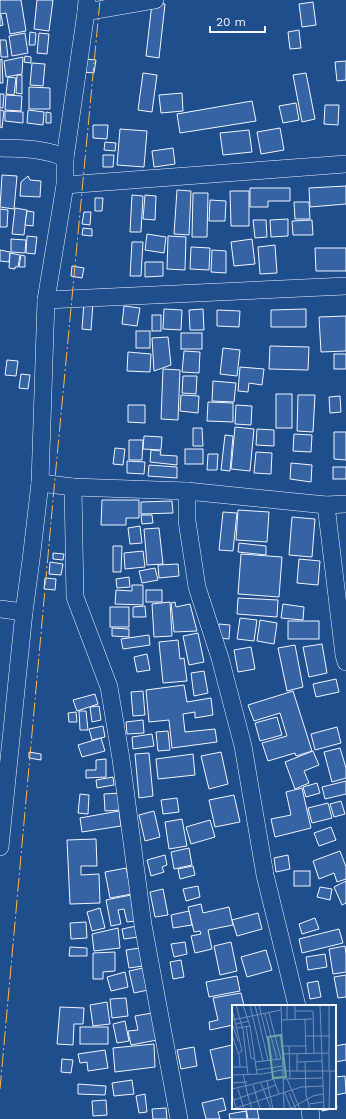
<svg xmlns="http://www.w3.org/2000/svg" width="346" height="1119" viewBox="0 0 346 1119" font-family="'Work Sans',sans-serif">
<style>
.building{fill:#3563a3;stroke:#f2f6ff}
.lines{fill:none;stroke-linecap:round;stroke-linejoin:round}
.street-casing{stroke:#f2f6ff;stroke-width:18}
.street{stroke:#1f4e8c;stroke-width:17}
.power{stroke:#ffb74d;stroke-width:1;stroke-dasharray:14 3 2 3;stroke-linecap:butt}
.inset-road{fill:none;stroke:#7391ba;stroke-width:1}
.view{fill:#6aa9a8;fill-opacity:0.15;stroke:#6aa9a8;stroke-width:2}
.inset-edge{fill:none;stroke:#f2f6ff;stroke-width:2}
</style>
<rect width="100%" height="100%" fill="#1f4e8c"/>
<g class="building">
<path d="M 0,0 L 21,0 L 26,31 L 10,34 L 6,13 L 0,14 Z"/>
<path d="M 37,0 L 53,0 L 49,31 L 34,29 Z"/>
<path d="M 313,2 L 316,25 L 302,27 L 299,4 Z"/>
<path d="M 152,3 L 165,4 L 159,58 L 146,56 Z"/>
<path d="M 0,15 L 1,15 L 3,25 L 0,26 Z"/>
<path d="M 299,30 L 301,48 L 290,49 L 288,32 Z"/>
<path d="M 30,32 L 36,33 L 35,45 L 29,45 Z"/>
<path d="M 25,33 L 28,53 L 12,56 L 9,36 Z"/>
<path d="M 39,33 L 49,34 L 47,54 L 37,53 Z"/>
<path d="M 0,40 L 6,40 L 8,57 L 1,57 Z"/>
<path d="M 25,56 L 31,57 L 31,63 L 24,62 Z"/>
<path d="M 23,57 L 22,74 L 6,77 L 4,61 Z"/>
<path d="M 2,59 L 3,83 L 0,83 L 0,60 Z"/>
<path d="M 84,59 L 96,60 L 94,73 L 83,72 Z"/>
<path d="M 346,61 L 346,80 L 337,81 L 335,62 Z"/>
<path d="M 32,63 L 45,64 L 43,86 L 30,85 Z"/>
<path d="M 143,73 L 157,75 L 152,112 L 138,110 Z"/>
<path d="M 306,73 L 315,119 L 302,122 L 293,75 Z"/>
<path d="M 17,75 L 22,75 L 22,94 L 16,93 Z"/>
<path d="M 8,77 L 16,78 L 14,95 L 6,94 Z"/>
<path d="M 29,87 L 50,88 L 50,109 L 29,109 Z"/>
<path d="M 182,93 L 183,111 L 161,113 L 159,95 Z"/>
<path d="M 0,94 L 4,94 L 3,108 L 0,108 Z"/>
<path d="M 6,95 L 22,96 L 21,111 L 5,110 Z"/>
<path d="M 252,101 L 256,121 L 180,133 L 177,114 Z"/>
<path d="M 296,103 L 299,120 L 283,123 L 279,106 Z"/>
<path d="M 325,105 L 339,105 L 338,125 L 324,124 Z"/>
<path d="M 0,110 L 4,111 L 2,128 L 0,127 Z"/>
<path d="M 28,110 L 44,112 L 43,125 L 27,123 Z"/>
<path d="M 5,111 L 23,112 L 23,123 L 5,121 Z"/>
<path d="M 46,112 L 51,113 L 51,123 L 46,123 Z"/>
<path d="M 93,125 L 108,125 L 107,139 L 93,138 Z"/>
<path d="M 280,128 L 284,150 L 261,154 L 257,132 Z"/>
<path d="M 120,129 L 147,131 L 144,167 L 117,165 Z"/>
<path d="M 249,130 L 252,152 L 223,155 L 220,133 Z"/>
<path d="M 105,142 L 116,143 L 115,151 L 104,150 Z"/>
<path d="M 173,148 L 175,164 L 154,167 L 152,151 Z"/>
<path d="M 103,155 L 114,155 L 113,167 L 103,167 Z"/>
<path d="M 2,175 L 17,176 L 14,209 L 0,207 Z"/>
<path d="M 28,176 L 30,180 L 41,181 L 40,197 L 20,196 L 21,182 Z"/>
<path d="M 346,186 L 346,204 L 310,207 L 309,188 Z"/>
<path d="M 250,188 L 290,188 L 290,201 L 268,201 L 268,207 L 250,207 Z"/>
<path d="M 177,190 L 191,191 L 189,235 L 174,234 Z"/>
<path d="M 230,191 L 249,191 L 249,226 L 231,226 Z"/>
<path d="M 193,193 L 208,193 L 207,237 L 192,237 Z"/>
<path d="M 132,195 L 143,196 L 141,232 L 130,232 Z"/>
<path d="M 145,195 L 156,196 L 155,220 L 143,219 Z"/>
<path d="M 95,198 L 103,198 L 102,211 L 95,211 Z"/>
<path d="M 210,200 L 226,201 L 225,221 L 209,221 Z"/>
<path d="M 294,202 L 309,202 L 310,219 L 295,219 Z"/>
<path d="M 15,208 L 27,210 L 24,235 L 12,234 Z"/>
<path d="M 0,209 L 8,210 L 7,227 L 0,227 Z"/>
<path d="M 27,211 L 34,212 L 33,226 L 25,225 Z"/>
<path d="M 84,212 L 91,212 L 90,225 L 82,224 Z"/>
<path d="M 288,219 L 288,236 L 271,237 L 270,220 Z"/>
<path d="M 253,220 L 266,220 L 267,237 L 255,238 Z"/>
<path d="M 312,220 L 313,235 L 293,235 L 292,221 Z"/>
<path d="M 83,228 L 92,229 L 92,236 L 82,235 Z"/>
<path d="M 147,234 L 166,237 L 164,253 L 145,250 Z"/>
<path d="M 27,236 L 37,237 L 35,254 L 26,253 Z"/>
<path d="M 168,236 L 186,237 L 185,270 L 167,269 Z"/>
<path d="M 11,239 L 26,240 L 25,253 L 11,252 Z"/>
<path d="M 252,239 L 255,264 L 234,266 L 231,242 Z"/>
<path d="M 132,242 L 143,242 L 141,276 L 130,276 Z"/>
<path d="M 275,245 L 277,273 L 260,274 L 258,247 Z"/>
<path d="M 191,247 L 210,248 L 209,270 L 190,269 Z"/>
<path d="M 315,248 L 346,248 L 346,271 L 316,271 Z"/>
<path d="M 0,250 L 10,252 L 9,262 L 0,261 Z"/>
<path d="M 212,250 L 226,251 L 226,273 L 211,272 Z"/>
<path d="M 10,253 L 20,255 L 18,267 L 15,267 L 15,269 L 9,268 Z"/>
<path d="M 21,255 L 25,256 L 25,267 L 19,267 Z"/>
<path d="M 145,262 L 163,262 L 163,276 L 145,277 Z"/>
<path d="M 72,266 L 84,268 L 82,278 L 71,276 Z"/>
<path d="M 84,302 L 93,303 L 91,330 L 82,329 Z"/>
<path d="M 124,306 L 140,308 L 137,326 L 122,324 Z"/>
<path d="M 164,309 L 182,310 L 181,330 L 163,329 Z"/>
<path d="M 203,309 L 204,330 L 190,330 L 189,310 Z"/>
<path d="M 306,309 L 306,327 L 271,327 L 271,310 Z"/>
<path d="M 217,310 L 240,311 L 239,327 L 217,326 Z"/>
<rect x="152" y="315" width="9" height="16"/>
<path d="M 346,316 L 346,351 L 321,352 L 319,317 Z"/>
<rect x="136" y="331" width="14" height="17"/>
<rect x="181" y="333" width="21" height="16"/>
<path d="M 168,337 L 171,365 L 154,371 L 152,338 Z"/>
<path d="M 270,346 L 309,347 L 308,370 L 269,369 Z"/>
<path d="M 223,348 L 240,350 L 237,376 L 220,374 Z"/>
<path d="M 184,351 L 200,352 L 199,373 L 182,372 Z"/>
<path d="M 128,352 L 151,354 L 150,372 L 127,371 Z"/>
<rect x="334" y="354" width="12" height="15"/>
<path d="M 7,360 L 18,361 L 16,376 L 5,375 Z"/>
<path d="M 240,367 L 264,369 L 262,385 L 249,383 L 248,392 L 238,391 Z"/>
<path d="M 163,369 L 180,370 L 178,420 L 161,419 Z"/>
<path d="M 21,374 L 30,375 L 28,389 L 19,388 Z"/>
<path d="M 183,376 L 197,376 L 196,394 L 182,393 Z"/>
<path d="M 213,381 L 236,383 L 234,402 L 212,401 Z"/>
<rect x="276" y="394" width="16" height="34"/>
<path d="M 181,395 L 199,396 L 198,413 L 180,411 Z"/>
<path d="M 298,395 L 315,395 L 313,432 L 297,431 Z"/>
<path d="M 340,396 L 341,412 L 330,413 L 329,397 Z"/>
<path d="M 208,402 L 233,403 L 233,422 L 207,421 Z"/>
<path d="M 128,405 L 145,405 L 145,423 L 128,422 Z"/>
<path d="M 236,405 L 252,406 L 251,425 L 235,424 Z"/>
<path d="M 235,427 L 254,429 L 250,471 L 231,469 Z"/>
<path d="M 193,428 L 202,428 L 203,446 L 193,446 Z"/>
<path d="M 257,429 L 274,430 L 274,446 L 256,445 Z"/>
<path d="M 334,432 L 346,432 L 346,460 L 334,459 Z"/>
<path d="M 294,434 L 312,435 L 311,452 L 293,451 Z"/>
<path d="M 225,435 L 233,436 L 230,471 L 221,470 Z"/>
<path d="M 144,436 L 162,437 L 161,450 L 143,449 Z"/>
<path d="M 129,440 L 143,440 L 142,460 L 129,460 Z"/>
<path d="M 115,448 L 125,449 L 123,465 L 113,464 Z"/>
<rect x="185" y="449" width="18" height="15"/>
<path d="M 151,450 L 161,451 L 160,455 L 177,456 L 177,465 L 150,462 Z"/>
<path d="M 256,452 L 272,453 L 271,474 L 254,473 Z"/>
<path d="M 208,454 L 218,454 L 217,470 L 207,470 Z"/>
<path d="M 127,461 L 145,462 L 144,474 L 127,473 Z"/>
<path d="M 291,463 L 312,465 L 311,482 L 290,479 Z"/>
<path d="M 149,465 L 177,467 L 177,478 L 148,476 Z"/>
<rect x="333" y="467" width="13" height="12"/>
<path d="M 102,500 L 139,500 L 139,518 L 126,518 L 126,525 L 101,525 Z"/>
<path d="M 172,501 L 173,513 L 141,514 L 141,502 Z"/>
<path d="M 238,510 L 269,512 L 267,542 L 236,540 Z"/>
<path d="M 223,512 L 237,513 L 233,551 L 219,550 Z"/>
<path d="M 141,515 L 152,515 L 153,523 L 142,524 Z"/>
<path d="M 292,517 L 315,519 L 312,557 L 289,555 Z"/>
<path d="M 140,526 L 142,543 L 130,544 L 128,528 Z"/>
<path d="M 159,528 L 163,564 L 147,565 L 144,529 Z"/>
<path d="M 239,543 L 266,546 L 266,555 L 238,552 Z"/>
<path d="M 113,546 L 122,546 L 121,572 L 113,572 Z"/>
<path d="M 143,551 L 145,567 L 125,569 L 124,553 Z"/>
<path d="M 53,553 L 64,554 L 63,560 L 53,559 Z"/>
<path d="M 241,554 L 282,557 L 279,597 L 238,594 Z"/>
<path d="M 299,559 L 320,561 L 318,585 L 297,583 Z"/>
<path d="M 50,562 L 63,564 L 61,575 L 49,574 Z"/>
<path d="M 178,564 L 179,576 L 159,578 L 158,565 Z"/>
<path d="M 155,568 L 158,580 L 142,583 L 139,571 Z"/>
<path d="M 129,577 L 130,587 L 117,588 L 116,579 Z"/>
<path d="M 45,578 L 56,579 L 55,590 L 44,589 Z"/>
<path d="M 132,585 L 143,585 L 143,605 L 115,604 L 116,590 L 132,591 Z"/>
<rect x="146" y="590" width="16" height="12"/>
<path d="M 238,598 L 278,600 L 277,617 L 237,614 Z"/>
<path d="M 170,602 L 172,636 L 154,637 L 152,604 Z"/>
<path d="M 175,602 L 176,607 L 190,604 L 197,631 L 174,632 L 171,603 Z"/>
<path d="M 283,604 L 304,607 L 303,620 L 281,618 Z"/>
<path d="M 145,606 L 146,617 L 133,617 L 133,607 Z"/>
<rect x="110" y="607" width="19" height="20"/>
<path d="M 240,618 L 257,620 L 254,641 L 237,639 Z"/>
<path d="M 260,620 L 277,623 L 274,644 L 257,641 Z"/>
<rect x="288" y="621" width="31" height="18"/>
<path d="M 219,624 L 230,625 L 229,639 L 218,638 Z"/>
<path d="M 112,628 L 129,629 L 129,637 L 112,636 Z"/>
<path d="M 198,633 L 204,662 L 189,665 L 183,636 Z"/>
<path d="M 149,635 L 150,645 L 123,649 L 121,639 Z"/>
<path d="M 178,640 L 180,659 L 184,658 L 187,681 L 163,683 L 159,642 Z"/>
<path d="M 322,644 L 327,673 L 309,677 L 303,647 Z"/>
<path d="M 295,645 L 303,687 L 287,691 L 278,648 Z"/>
<path d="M 251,647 L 255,669 L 238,672 L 234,650 Z"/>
<path d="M 147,654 L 150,670 L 137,672 L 134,657 Z"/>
<path d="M 204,671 L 208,693 L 194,696 L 191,673 Z"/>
<path d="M 336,679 L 339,692 L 316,697 L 313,684 Z"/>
<path d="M 184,685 L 187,702 L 211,698 L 213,715 L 195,718 L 195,712 L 183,714 L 185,732 L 215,729 L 217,742 L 172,748 L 169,720 L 149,722 L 146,690 Z"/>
<path d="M 143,691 L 145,715 L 133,716 L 131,692 Z"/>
<path d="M 293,691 L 312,751 L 296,756 L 295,753 L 268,761 L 262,743 L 287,736 L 280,713 L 254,721 L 248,705 Z"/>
<path d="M 95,694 L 98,704 L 77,711 L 73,700 Z"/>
<path d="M 99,706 L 101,720 L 92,722 L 90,707 Z"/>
<path d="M 79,711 L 86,711 L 88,730 L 80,730 Z"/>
<path d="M 76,712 L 77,722 L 69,722 L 68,713 Z"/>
<path d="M 277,717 L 282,735 L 260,741 L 255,723 Z"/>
<path d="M 143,720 L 144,733 L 127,734 L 126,722 Z"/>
<path d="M 103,726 L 105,737 L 92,740 L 89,729 Z"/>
<path d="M 337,727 L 341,743 L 315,750 L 311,734 Z"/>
<path d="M 168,731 L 170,750 L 158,751 L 156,732 Z"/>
<path d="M 152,734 L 154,746 L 133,749 L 132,737 Z"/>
<path d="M 101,738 L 105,751 L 82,757 L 78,745 Z"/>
<path d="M 340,748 L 346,768 L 346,778 L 332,782 L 324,752 Z"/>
<path d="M 313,751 L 319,765 L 304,771 L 309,783 L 295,789 L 285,762 Z"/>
<path d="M 29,752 L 41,754 L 41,760 L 29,758 Z"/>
<path d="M 221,752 L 228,784 L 209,789 L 201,756 Z"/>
<path d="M 149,753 L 153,796 L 139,798 L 135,754 Z"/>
<path d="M 193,754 L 195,775 L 158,779 L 156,759 Z"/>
<path d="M 106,759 L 106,777 L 86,778 L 86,770 L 96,770 L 96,760 Z"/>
<path d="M 113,777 L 114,785 L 97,788 L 96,780 Z"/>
<path d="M 346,781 L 346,794 L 325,799 L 322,787 Z"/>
<path d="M 317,783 L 320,793 L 306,797 L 303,787 Z"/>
<path d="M 302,788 L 311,828 L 275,837 L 271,819 L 291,815 L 286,792 Z"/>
<path d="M 120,793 L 121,810 L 105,811 L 104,794 Z"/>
<path d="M 80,794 L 89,795 L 88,814 L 78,813 Z"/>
<path d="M 234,795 L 240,822 L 215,827 L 209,800 Z"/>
<path d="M 177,798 L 179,812 L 163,814 L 161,800 Z"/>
<path d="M 341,801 L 345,814 L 334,817 L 330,804 Z"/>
<path d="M 328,803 L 332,818 L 312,823 L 308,808 Z"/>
<path d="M 119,811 L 121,826 L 82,832 L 80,818 Z"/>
<path d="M 154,811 L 160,837 L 145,841 L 139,815 Z"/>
<path d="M 182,819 L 187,846 L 169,849 L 165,822 Z"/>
<path d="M 210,820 L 215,837 L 191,844 L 186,827 Z"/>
<path d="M 331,827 L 336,840 L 319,846 L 314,833 Z"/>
<path d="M 96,839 L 97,866 L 81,866 L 81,875 L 99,874 L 100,903 L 70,904 L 67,840 Z"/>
<path d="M 189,848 L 192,865 L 174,869 L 171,852 Z"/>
<path d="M 340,851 L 346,867 L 346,879 L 337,882 L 334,873 L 319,879 L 313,861 Z"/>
<path d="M 165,855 L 167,865 L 162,867 L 164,872 L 151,876 L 147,860 Z"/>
<path d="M 288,855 L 290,869 L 276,872 L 274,858 Z"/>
<path d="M 193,866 L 195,875 L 180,879 L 178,869 Z"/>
<path d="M 126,868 L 132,894 L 110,898 L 105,872 Z"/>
<rect x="294" y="871" width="16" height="15"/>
<path d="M 346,881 L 346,903 L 342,905 L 334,887 Z"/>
<path d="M 198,886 L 200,897 L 186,901 L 183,889 Z"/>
<path d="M 320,887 L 332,889 L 330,900 L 317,897 Z"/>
<path d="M 163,889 L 168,915 L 155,917 L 150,892 Z"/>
<path d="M 131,895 L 135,921 L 127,922 L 124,909 L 118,910 L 121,924 L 111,926 L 106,900 Z"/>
<path d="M 201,904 L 203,913 L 229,907 L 233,925 L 208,930 L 212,949 L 195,953 L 191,936 L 201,934 L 200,931 L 194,932 L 188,907 Z"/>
<path d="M 100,908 L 105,928 L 92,931 L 87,912 Z"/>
<path d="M 189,911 L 192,925 L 173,928 L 171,915 Z"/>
<path d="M 258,913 L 262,929 L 237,936 L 232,920 Z"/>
<path d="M 315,918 L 319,929 L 302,934 L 299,924 Z"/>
<path d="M 86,922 L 87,938 L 71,939 L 70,923 Z"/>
<path d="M 136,926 L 138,937 L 124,939 L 122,929 Z"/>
<path d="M 118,928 L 120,948 L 94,951 L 92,934 Z"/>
<path d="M 339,929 L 343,943 L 302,953 L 299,939 Z"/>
<path d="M 185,942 L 187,954 L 174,957 L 171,944 Z"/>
<path d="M 231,942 L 237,971 L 220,975 L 214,946 Z"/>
<path d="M 345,946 L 346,955 L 346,972 L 333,974 L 329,949 Z"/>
<path d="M 70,947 L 87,948 L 87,956 L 69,956 Z"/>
<path d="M 140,948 L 143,966 L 129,968 L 126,950 Z"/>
<path d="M 266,950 L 272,970 L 247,977 L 241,957 Z"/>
<path d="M 115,952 L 115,971 L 103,972 L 103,979 L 93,979 L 93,953 Z"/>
<path d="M 325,954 L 327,967 L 308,970 L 306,957 Z"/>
<path d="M 181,960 L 184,977 L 173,979 L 170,962 Z"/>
<path d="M 143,968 L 148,990 L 134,993 L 129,971 Z"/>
<path d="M 125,972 L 128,987 L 111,991 L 107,977 Z"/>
<path d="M 346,975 L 346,997 L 338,998 L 334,977 Z"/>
<path d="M 237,976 L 240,991 L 209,997 L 206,982 Z"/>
<path d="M 318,981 L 321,997 L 310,999 L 307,983 Z"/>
<path d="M 241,993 L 244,1006 L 233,1006 L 233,1025 L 210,1030 L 209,1022 L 218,1020 L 213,998 Z"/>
<path d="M 126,998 L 128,1016 L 112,1018 L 110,999 Z"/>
<path d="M 107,1002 L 110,1024 L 93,1026 L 90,1005 Z"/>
<path d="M 60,1007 L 84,1008 L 83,1024 L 74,1024 L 73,1045 L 57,1044 Z"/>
<path d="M 152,1013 L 157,1040 L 131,1045 L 128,1031 L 138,1030 L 135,1016 Z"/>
<path d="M 125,1021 L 129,1041 L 117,1043 L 113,1024 Z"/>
<rect x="80" y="1027" width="28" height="17"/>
<path d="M 154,1044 L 155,1067 L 115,1072 L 113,1048 Z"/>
<path d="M 346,1044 L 346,1060 L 335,1062 L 335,1046 Z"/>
<path d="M 232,1045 L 233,1077 L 217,1080 L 210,1050 Z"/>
<path d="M 194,1047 L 197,1066 L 181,1069 L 177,1050 Z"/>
<path d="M 105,1050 L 108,1068 L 88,1071 L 87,1062 L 80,1063 L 78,1054 Z"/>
<path d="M 62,1059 L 73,1060 L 71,1073 L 61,1072 Z"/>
<path d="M 345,1076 L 346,1093 L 335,1095 L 337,1108 L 322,1111 L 322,1108 L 335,1108 L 335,1077 Z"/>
<path d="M 132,1080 L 134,1094 L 114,1096 L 112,1083 Z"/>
<path d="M 78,1084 L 106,1086 L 105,1095 L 78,1094 Z"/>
<path d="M 145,1094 L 147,1112 L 139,1113 L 136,1096 Z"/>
<path d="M 223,1098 L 226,1110 L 218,1112 L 220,1119 L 206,1119 L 202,1103 Z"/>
<path d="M 106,1100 L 107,1115 L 93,1116 L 92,1101 Z"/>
<path d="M 166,1108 L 167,1119 L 153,1119 L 152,1109 Z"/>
<path d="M 246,1108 L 257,1108 L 259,1119 L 248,1119 Z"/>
<path d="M 246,1111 L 247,1119 L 230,1119 L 229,1114 Z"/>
</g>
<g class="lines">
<defs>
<g id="street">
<path d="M 86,12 L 155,0"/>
<path d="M 0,148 C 22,149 45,148 65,158"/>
<path d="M 65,185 L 346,164"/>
<path d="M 46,300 L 346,286"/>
<path d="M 40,483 L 73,487 L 187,491 L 326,505 L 346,504"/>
<path d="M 73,487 L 75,597 L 109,687 L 121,759 L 143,925 L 179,1119"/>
<path d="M 187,491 L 187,521 L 197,587 L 220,658 L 243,746 L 265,875 L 297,1006"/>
<path d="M 326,505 L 344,655 L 346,662"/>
<path d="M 0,609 L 24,612"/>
<path d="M 0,847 L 24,612 L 31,560 L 40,483 L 46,300 L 65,185 L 65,158 L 86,12 L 87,0"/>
<path d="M 310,1108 L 311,1119"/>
</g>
</defs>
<use href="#street" class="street-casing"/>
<use href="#street" class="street"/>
<path class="power" d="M 0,1089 L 54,489 L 100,0"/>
</g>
<g transform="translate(232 1005)">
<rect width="104" height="104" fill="#1f4e8c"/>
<path class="inset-road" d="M 4,0 L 11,25 L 16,69M 11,0 L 18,21 L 25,69M 18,0 L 31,56M 23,0 L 36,55M 27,0 L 40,54M 49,0 L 52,104M 55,0 L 55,15M 63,0 L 63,14M 88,0 L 92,104M 97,0 L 97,65M 0,4 L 10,46 L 7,48M 63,6 L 81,6 L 82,48M 37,8 L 49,54M 33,9 L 45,54M 73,14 L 74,49M 0,15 L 49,5M 49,15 L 80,14M 0,18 L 6,36M 4,19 L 17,16M 14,21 L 19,53 L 22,54M 5,23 L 18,21M 0,30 L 7,50 L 8,62M 73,31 L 98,31M 50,41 L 74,41M 57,41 L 58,74M 50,49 L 97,48M 65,49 L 65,66M 23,57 L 49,54M 65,57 L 90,56M 73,57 L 74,90 L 78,104M 0,62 L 15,62M 24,65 L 51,61M 51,66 L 104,66M 11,69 L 16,91M 0,70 L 30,69 L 50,65M 51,74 L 90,73M 55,74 L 68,104M 42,75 L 47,89M 35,76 L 41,104M 0,78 L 15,77M 29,78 L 39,104M 21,80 L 28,104M 0,84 L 51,72M 6,84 L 12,104M 53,88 L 59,104M 57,88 L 64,104M 0,89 L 4,103M 16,91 L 20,104M 2,95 L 44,80M 77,99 L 91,97M 4,103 L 69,82 L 91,81M 58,104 L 81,91 L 91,89M 97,104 L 98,66"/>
<path class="view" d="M 49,30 L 54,72 L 41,73 L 36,32 Z"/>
<rect width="104" height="104" class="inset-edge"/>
</g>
<path d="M210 26v6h55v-6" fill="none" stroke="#f2f6ff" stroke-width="2"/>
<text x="216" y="26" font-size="12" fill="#f2f6ff" stroke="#1f4e8c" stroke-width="3" paint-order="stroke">20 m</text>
</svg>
